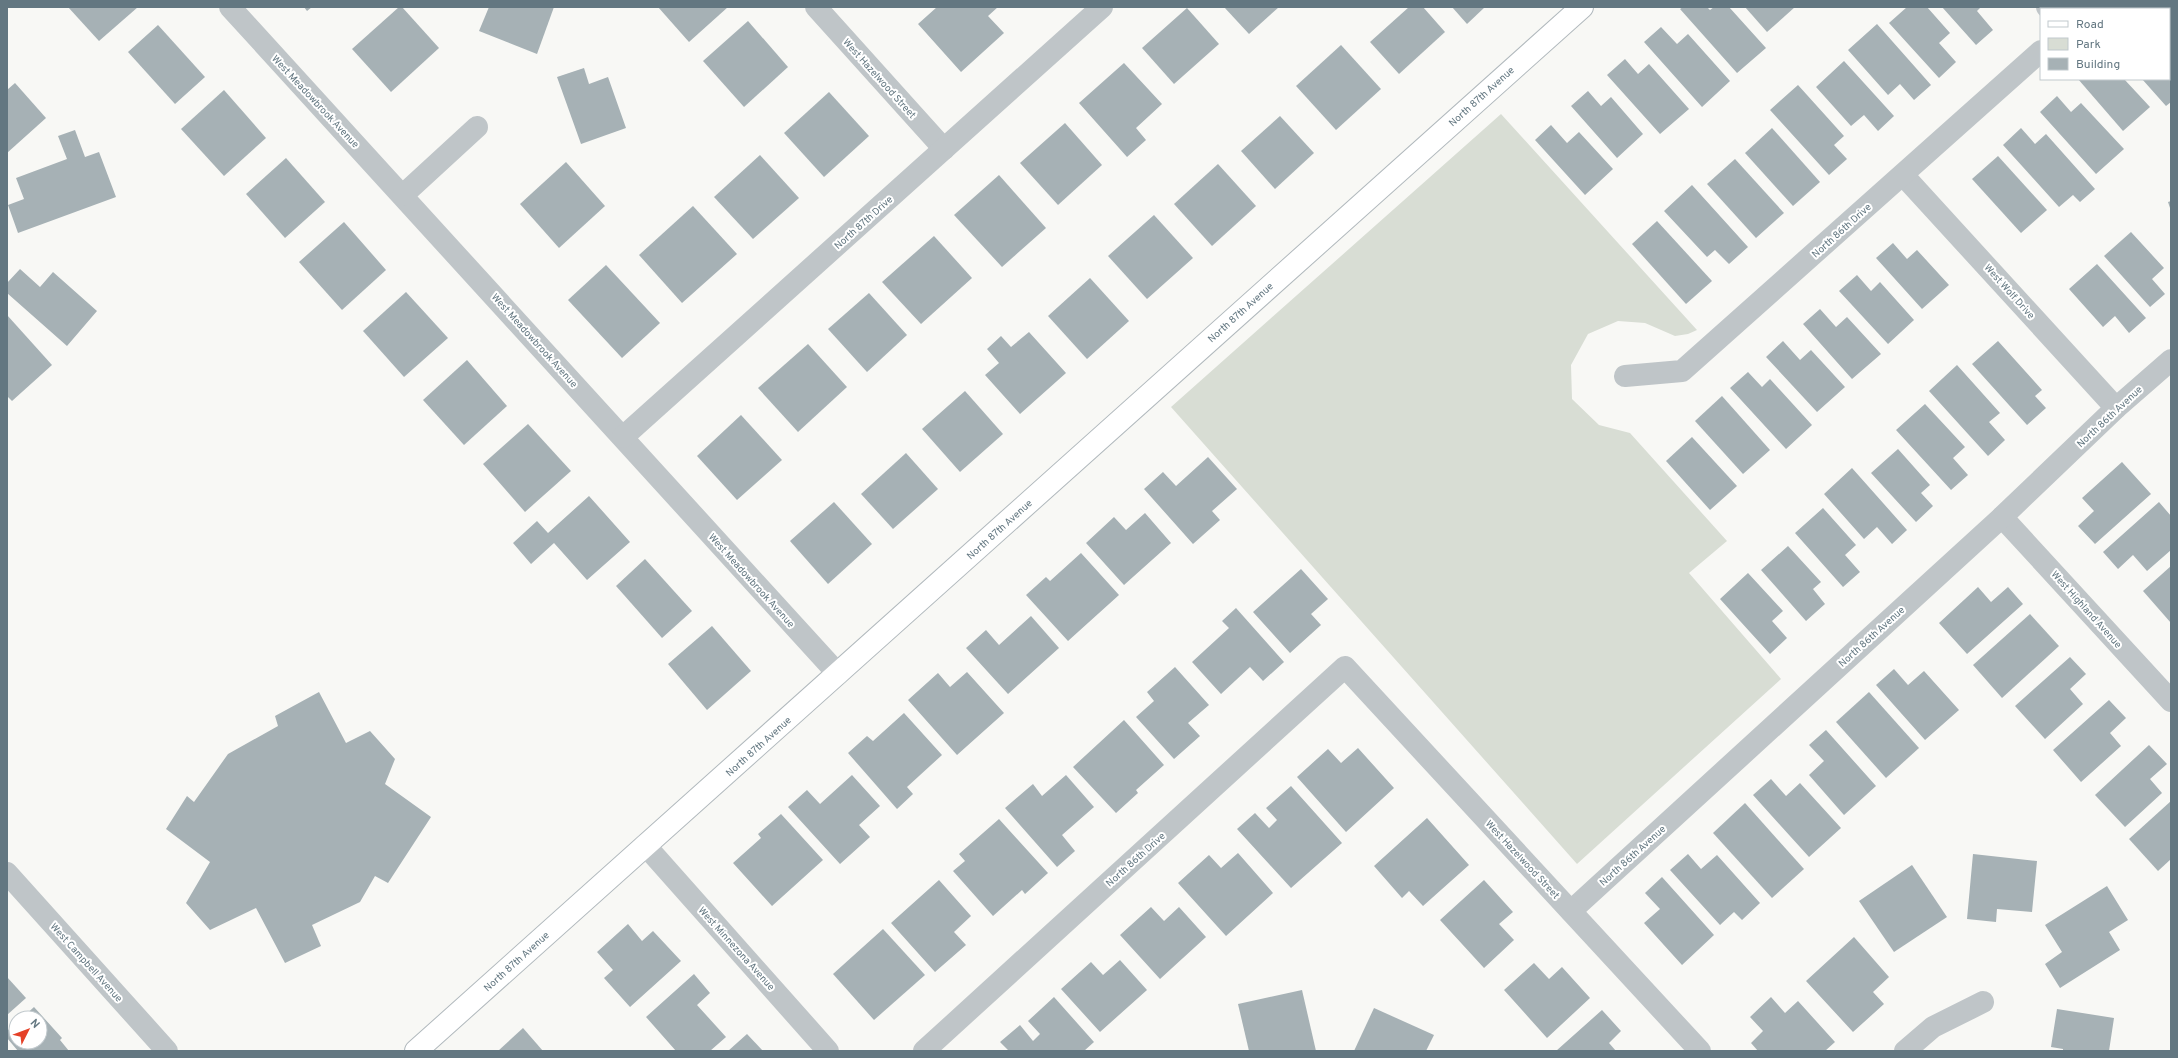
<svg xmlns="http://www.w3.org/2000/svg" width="2178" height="1058" viewBox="0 0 2178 1058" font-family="Overpass,sans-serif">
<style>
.green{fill:#d8ddd4}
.building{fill:#a6b1b5}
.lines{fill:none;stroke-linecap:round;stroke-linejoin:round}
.secondary-casing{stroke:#b1b9bd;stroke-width:24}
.street{stroke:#bfc5c8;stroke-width:22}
.secondary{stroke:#fff;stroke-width:22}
.labels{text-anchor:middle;stroke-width:4;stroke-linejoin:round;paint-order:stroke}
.street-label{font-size:10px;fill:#637781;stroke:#fff}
</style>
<rect width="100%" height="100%" fill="#f8f8f5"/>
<path class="green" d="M 1501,114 L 1697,330 L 1688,334 L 1675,336 L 1645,323 L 1618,321 L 1588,334 L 1571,365 L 1572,399 L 1599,425 L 1630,433 L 1727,541 L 1689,573 L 1781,679 L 1577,864 L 1171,407 Z"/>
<g class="building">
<path d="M 68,7 L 138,7 L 99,41 Z"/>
<path d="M 304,7 L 312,7 L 307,11 Z"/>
<path d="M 399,7 L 402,7 L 439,48 L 391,92 L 352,49 Z"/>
<path d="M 489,7 L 554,7 L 537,54 L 479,31 Z"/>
<path d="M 658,7 L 728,7 L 689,42 Z"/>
<path d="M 937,7 L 998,7 L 988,16 L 1004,33 L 961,72 L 918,24 Z"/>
<path d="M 1224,7 L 1279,7 L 1249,34 Z"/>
<path d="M 1409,7 L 1423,7 L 1445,32 L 1399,74 L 1370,42 Z"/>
<path d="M 1452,7 L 1485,7 L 1467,24 Z"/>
<path d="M 1683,7 L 1707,7 L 1710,10 L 1714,7 L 1729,7 L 1766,48 L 1737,73 L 1680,9 Z"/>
<path d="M 1745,7 L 1795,7 L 1767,32 Z"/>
<path d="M 1907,7 L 1927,7 L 1950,33 L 1939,43 L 1956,62 L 1939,78 L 1889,23 Z"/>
<path d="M 1942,7 L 1981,7 L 1977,11 L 1993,30 L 1976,45 Z"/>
<path d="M 2158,7 L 2171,7 L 2171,38 L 2169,36 L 2169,9 L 2156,9 Z"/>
<path d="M 1187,8 L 1219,44 L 1174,84 L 1142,48 Z"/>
<path d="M 748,21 L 788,67 L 744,107 L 703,61 Z"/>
<path d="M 1877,24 L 1931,85 L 1914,100 L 1900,84 L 1888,95 L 1848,50 Z"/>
<path d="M 158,25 L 205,77 L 175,104 L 128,52 Z"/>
<path d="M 1661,27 L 1677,44 L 1688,34 L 1730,81 L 1702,107 L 1644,42 Z"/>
<path d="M 1341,45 L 1381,89 L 1336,130 L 1296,86 Z"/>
<path d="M 2169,55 L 2171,58 L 2171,102 L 2166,106 L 2142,79 L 2169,79 Z"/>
<path d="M 1625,59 L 1638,74 L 1649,64 L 1689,109 L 1660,134 L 1607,75 Z"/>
<path d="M 1844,61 L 1894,116 L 1878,131 L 1864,115 L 1851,126 L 1816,87 Z"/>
<path d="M 1124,63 L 1162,104 L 1136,128 L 1146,140 L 1127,157 L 1079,103 Z"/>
<path d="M 584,68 L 589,84 L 608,77 L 626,128 L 581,144 L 557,77 Z"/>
<path d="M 2078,79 L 2124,79 L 2150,107 L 2123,131 Z"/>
<path d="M 15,83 L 46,118 L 7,153 L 7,90 Z"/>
<path d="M 1798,85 L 1844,136 L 1834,145 L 1847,159 L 1829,175 L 1770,110 Z"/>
<path d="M 224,90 L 266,138 L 224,176 L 181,129 Z"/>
<path d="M 1588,91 L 1601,106 L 1611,97 L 1643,134 L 1617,158 L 1571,106 Z"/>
<path d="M 829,92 L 869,136 L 824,177 L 784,133 Z"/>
<path d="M 2057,96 L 2071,112 L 2081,103 L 2124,149 L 2096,174 L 2040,112 Z"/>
<path d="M 1280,116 L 1314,153 L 1275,189 L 1241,151 Z"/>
<path d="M 1065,123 L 1102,165 L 1058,205 L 1020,163 Z"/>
<path d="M 1551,125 L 1567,143 L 1579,132 L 1613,169 L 1585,195 L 1535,140 Z"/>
<path d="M 1772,128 L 1820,182 L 1793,206 L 1745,153 Z"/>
<path d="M 2021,128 L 2035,144 L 2046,134 L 2095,189 L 2080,202 L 2073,195 L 2059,207 L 2003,145 Z"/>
<path d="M 75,130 L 85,157 L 99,152 L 116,197 L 18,233 L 8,205 L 24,199 L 16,178 L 67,159 L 58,136 Z"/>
<path d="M 760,155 L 799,198 L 753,239 L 714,197 Z"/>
<path d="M 1998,156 L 2047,210 L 2021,233 L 1972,179 Z"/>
<path d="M 286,158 L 325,202 L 285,238 L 246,194 Z"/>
<path d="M 1735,159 L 1784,213 L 1756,238 L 1707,184 Z"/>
<path d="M 566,162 L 605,206 L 559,248 L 520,204 Z"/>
<path d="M 1218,164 L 1256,206 L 1212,246 L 1174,204 Z"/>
<path d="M 999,175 L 1046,228 L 1002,267 L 954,215 Z"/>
<path d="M 1692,185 L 1748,247 L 1729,264 L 1715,250 L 1707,257 L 1664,211 Z"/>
<path d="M 2171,201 L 2171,211 L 2168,202 Z"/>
<path d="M 693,206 L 737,254 L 682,303 L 639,255 Z"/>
<path d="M 1154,215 L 1193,258 L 1147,299 L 1108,256 Z"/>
<path d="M 1657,221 L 1712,281 L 1686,304 L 1632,244 Z"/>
<path d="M 344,222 L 386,270 L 342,310 L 299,262 Z"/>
<path d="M 2131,232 L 2164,268 L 2152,279 L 2165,294 L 2150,307 L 2104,256 Z"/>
<path d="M 934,236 L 972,278 L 921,324 L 882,282 Z"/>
<path d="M 1893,243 L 1907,259 L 1917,250 L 1949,285 L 1922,309 L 1876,258 Z"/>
<path d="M 2097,264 L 2146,318 L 2129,333 L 2115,316 L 2103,327 L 2069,289 Z"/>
<path d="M 606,265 L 660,323 L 622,358 L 568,300 Z"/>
<path d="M 20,269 L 40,287 L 53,272 L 97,311 L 67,346 L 7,293 L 7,283 Z"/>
<path d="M 1857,275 L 1871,291 L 1880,282 L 1914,320 L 1888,344 L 1839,291 Z"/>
<path d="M 1090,278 L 1129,321 L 1087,359 L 1048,316 Z"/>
<path d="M 406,292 L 448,338 L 404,377 L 363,331 Z"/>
<path d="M 869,293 L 907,335 L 867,372 L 828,329 Z"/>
<path d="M 1820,309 L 1836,327 L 1847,317 L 1881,354 L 1852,379 L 1803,324 Z"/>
<path d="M 7,315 L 52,365 L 12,401 L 7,396 Z"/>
<path d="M 1029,332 L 1066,373 L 1020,414 L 985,375 L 999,363 L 987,349 L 1001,336 L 1011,347 Z"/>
<path d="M 1783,341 L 1800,360 L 1811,350 L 1845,387 L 1817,412 L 1766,357 Z"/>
<path d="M 1998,341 L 2042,390 L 2035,396 L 2046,408 L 2027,425 L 1972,364 Z"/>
<path d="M 808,344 L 847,387 L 798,432 L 758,388 Z"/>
<path d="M 467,360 L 507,406 L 464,445 L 423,400 Z"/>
<path d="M 1957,365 L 2000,413 L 1989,422 L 2005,440 L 1988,456 L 1929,391 Z"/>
<path d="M 1748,372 L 1762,387 L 1770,379 L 1812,425 L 1786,449 L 1730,388 Z"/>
<path d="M 965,391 L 1003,434 L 960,472 L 922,429 Z"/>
<path d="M 1722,396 L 1770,450 L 1743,474 L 1695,421 Z"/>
<path d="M 1925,404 L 1965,447 L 1953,458 L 1968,475 L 1951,490 L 1896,430 Z"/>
<path d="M 741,415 L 782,460 L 737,500 L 697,456 Z"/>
<path d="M 528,424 L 571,471 L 525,512 L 483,464 Z"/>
<path d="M 1692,437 L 1737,486 L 1710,510 L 1666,461 Z"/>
<path d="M 1898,449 L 1930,485 L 1921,493 L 1933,506 L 1916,522 L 1871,473 Z"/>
<path d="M 906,453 L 938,489 L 893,529 L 861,494 Z"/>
<path d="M 1208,457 L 1237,489 L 1212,511 L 1220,520 L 1193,544 L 1144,489 L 1163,472 L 1176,486 Z"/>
<path d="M 2122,462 L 2151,494 L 2095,544 L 2078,526 L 2094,511 L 2082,498 Z"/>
<path d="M 1852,468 L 1907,530 L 1892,544 L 1877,527 L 1864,539 L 1824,494 Z"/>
<path d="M 589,496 L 630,542 L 587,580 L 554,543 L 531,564 L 513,543 L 537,521 L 548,533 Z"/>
<path d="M 834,502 L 872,544 L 828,584 L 790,541 Z"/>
<path d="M 2159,502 L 2171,516 L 2171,550 L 2147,571 L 2133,555 L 2118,569 L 2103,552 Z"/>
<path d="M 1823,508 L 1856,545 L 1845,555 L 1860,572 L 1843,587 L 1795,533 Z"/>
<path d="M 1145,513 L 1171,543 L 1124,585 L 1086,543 L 1114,517 L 1126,530 Z"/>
<path d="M 1788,546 L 1821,582 L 1813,589 L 1825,604 L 1806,621 L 1761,570 Z"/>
<path d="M 1081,553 L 1119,595 L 1068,641 L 1026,595 L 1046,577 L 1050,581 Z"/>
<path d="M 645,559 L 692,611 L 662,638 L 616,586 Z"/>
<path d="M 2171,566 L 2171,623 L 2143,591 Z"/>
<path d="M 1301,569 L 1328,599 L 1311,614 L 1321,625 L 1290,653 L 1253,612 Z"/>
<path d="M 1748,573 L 1783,611 L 1772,621 L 1787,638 L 1770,654 L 1720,599 Z"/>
<path d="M 1978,587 L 1991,602 L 2008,587 L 2023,604 L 1967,654 L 1939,623 Z"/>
<path d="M 1236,608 L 1284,662 L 1263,681 L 1250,667 L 1221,694 L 1192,662 L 1229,628 L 1222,621 Z"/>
<path d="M 2030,614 L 2059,646 L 2002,698 L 1973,665 Z"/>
<path d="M 1031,616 L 1059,648 L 1008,694 L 966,648 L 986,630 L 999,645 Z"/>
<path d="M 712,626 L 751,671 L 707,710 L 668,664 Z"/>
<path d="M 2070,657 L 2086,674 L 2070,689 L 2083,704 L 2045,739 L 2015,706 Z"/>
<path d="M 1175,667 L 1209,705 L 1188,723 L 1200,736 L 1174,759 L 1136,717 L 1154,701 L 1147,692 Z"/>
<path d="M 1894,669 L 1908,685 L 1924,671 L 1959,710 L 1925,740 L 1876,685 Z"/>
<path d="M 967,672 L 1004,713 L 957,755 L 908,700 L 938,673 L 950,687 Z"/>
<path d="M 319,692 L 346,743 L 370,731 L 395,759 L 385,784 L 431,817 L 388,883 L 375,876 L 360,902 L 312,925 L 321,946 L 285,963 L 256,908 L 210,930 L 186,903 L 210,862 L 166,829 L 187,796 L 194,802 L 228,754 L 278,726 L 275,716 Z"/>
<path d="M 1869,692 L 1919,748 L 1886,778 L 1836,722 Z"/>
<path d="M 2109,700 L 2126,718 L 2110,733 L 2121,746 L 2081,782 L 2053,750 Z"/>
<path d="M 904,713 L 942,755 L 907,787 L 913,794 L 897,809 L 848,753 L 867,736 L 873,741 Z"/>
<path d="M 1124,720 L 1164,765 L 1136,790 L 1138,793 L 1116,813 L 1073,767 Z"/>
<path d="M 1826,730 L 1876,786 L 1844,815 L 1809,775 L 1824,761 L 1809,745 Z"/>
<path d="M 2149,745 L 2167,764 L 2150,779 L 2162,793 L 2125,827 L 2095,795 Z"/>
<path d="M 1358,748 L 1394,788 L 1346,832 L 1297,777 L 1328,749 L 1341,763 Z"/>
<path d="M 852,775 L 880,806 L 859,825 L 870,837 L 840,864 L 788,807 L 807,790 L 820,804 Z"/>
<path d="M 1066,775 L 1094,807 L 1062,835 L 1075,851 L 1057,867 L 1005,808 L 1033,784 L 1042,796 Z"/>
<path d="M 1771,779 L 1786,796 L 1800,783 L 1841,828 L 1809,857 L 1753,795 Z"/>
<path d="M 1291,786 L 1342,843 L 1291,888 L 1237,829 L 1255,813 L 1269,828 L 1277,820 L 1266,808 Z"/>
<path d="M 2171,801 L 2171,859 L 2158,871 L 2129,839 Z"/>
<path d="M 1745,803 L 1804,869 L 1772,898 L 1713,833 Z"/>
<path d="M 781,814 L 823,860 L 772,906 L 733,863 L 761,838 L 758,834 Z"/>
<path d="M 1427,818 L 1469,865 L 1423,906 L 1409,891 L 1402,898 L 1374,866 Z"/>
<path d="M 999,819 L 1048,873 L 1025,894 L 1022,890 L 993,916 L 953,871 L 965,861 L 959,854 Z"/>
<path d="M 1238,853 L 1273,893 L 1226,936 L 1178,883 L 1209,855 L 1221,868 Z"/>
<path d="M 1688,854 L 1701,869 L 1717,855 L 1760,903 L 1742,920 L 1734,912 L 1720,925 L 1670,870 Z"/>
<path d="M 1973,854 L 2037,861 L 2032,912 L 1997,909 L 1996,922 L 1967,919 Z"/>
<path d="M 1912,865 L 1947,917 L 1894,952 L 1859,901 Z"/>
<path d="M 1662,877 L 1714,935 L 1682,965 L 1644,923 L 1660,909 L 1645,893 Z"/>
<path d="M 939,880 L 971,916 L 954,932 L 966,945 L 935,972 L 891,923 Z"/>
<path d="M 1484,880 L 1513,912 L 1499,924 L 1514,940 L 1484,968 L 1440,920 Z"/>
<path d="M 2107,886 L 2128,920 L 2109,932 L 2120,950 L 2060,988 L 2045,964 L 2062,952 L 2045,925 Z"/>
<path d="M 1151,907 L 1164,921 L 1179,907 L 1206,937 L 1160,979 L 1120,935 Z"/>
<path d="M 628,924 L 642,941 L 653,931 L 681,961 L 630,1007 L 604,978 L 613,970 L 597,952 Z"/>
<path d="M 883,929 L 925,975 L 874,1020 L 833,974 Z"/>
<path d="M 1854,937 L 1889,977 L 1873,992 L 1884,1004 L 1853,1032 L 1806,981 Z"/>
<path d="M 1120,960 L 1147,990 L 1100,1032 L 1061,989 L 1091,962 L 1103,975 Z"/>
<path d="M 1534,963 L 1549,979 L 1562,967 L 1590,998 L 1547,1038 L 1504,990 Z"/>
<path d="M 694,974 L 710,993 L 697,1005 L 726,1037 L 710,1051 L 676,1051 L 646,1017 Z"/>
<path d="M 7,977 L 26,998 L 7,1015 Z"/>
<path d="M 1302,990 L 1316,1051 L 1249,1051 L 1238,1004 Z"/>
<path d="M 1054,997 L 1094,1042 L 1084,1051 L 1009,1051 L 1000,1042 L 1020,1025 L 1033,1041 L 1040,1034 L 1028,1021 Z"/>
<path d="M 1771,997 L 1785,1013 L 1798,1001 L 1835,1042 L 1825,1051 L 1758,1051 L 1751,1043 L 1763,1031 L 1750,1017 Z"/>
<path d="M 34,1007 L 62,1038 L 60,1040 L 69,1051 L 18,1051 L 7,1038 L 7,1031 L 16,1023 L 16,1042 L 40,1042 L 40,1018 L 22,1018 Z"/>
<path d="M 1374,1008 L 1434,1035 L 1426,1051 L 1354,1051 Z"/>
<path d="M 2057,1009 L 2114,1018 L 2109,1051 L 2063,1051 L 2063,1049 L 2051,1047 Z"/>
<path d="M 1602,1010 L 1621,1031 L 1609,1043 L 1616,1051 L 1556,1051 Z"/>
<path d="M 523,1028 L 543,1051 L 498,1051 Z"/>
<path d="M 747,1034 L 763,1051 L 728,1051 Z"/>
</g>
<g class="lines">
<defs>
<path id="secondary" d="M 416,1051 L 1582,7"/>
</defs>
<use href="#secondary" class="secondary-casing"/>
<g class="street">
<path d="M 230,7 L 838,674"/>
<path d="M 816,7 L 944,149"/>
<path d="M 2047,7 L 2049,9"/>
<path d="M 2087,9 L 2089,7"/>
<path d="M 1903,175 L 2116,408"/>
<path d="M 403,195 L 477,127"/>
<path d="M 1625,376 L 1682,371 L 2041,51"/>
<path d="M 623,437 L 1102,7"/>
<path d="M 2002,517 L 2171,701"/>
<path d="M 645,845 L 828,1051"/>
<path d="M 7,873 L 167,1051"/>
<path d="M 1571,911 L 2002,517 L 2116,408 L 2171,360"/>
<path d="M 924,1051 L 1345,667 L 1700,1051"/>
<path d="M 1905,1051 L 1933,1027 L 1983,1002"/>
</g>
<use href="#secondary" class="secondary"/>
</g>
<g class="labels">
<g class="street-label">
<text transform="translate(880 78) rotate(48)" y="4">West Hazelwood Street</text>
<text transform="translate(1481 96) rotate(-42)" y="4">North 87th Avenue</text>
<text transform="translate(316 101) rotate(47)" y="4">West Meadowbrook Avenue</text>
<text transform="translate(863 222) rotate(-42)" y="4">North 87th Drive</text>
<text transform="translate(1841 230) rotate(-42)" y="4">North 86th Drive</text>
<text transform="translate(2010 291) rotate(48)" y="4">West Wolf Drive</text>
<text transform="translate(1240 312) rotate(-42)" y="4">North 87th Avenue</text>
<text transform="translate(535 340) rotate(48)" y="4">West Meadowbrook Avenue</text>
<text transform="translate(2109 416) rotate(-43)" y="4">North 86th Avenue</text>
<text transform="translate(999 529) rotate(-42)" y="4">North 87th Avenue</text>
<text transform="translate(752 580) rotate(48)" y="4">West Meadowbrook Avenue</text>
<text transform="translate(2087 609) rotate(48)" y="4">West Highland Avenue</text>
<text transform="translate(1871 636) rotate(-42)" y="4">North 86th Avenue</text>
<text transform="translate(758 746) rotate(-42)" y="4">North 87th Avenue</text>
<text transform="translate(1632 855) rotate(-42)" y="4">North 86th Avenue</text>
<text transform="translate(1135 859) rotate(-42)" y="4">North 86th Drive</text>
<text transform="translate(1523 859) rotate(47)" y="4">West Hazelwood Street</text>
<text transform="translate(737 948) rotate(48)" y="4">West Minnezona Avenue</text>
<text transform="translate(516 961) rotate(-42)" y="4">North 87th Avenue</text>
<text transform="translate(87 962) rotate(48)" y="4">West Campbell Avenue</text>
</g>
</g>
<rect width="2178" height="1058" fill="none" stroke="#637781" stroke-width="16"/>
<rect x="2040" y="8" width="130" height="72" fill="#ffffff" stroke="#c1c9cd"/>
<rect x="2048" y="21" width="20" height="6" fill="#ffffff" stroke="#c1c9cd"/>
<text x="2076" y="28" font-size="12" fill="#637781">Road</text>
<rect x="2048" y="38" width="20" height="12" fill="#d8ddd4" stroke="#c1c9cd"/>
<text x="2076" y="48" font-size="12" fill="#637781">Park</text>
<rect x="2048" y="58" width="20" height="12" fill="#a6b1b5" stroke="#c1c9cd"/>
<text x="2076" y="68" font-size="12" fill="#637781">Building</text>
<g transform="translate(28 1030) rotate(48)"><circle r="19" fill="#ffffff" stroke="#c1c9cd"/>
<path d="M0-3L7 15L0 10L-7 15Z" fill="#e54128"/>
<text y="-6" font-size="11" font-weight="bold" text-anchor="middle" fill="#637781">N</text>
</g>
</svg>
